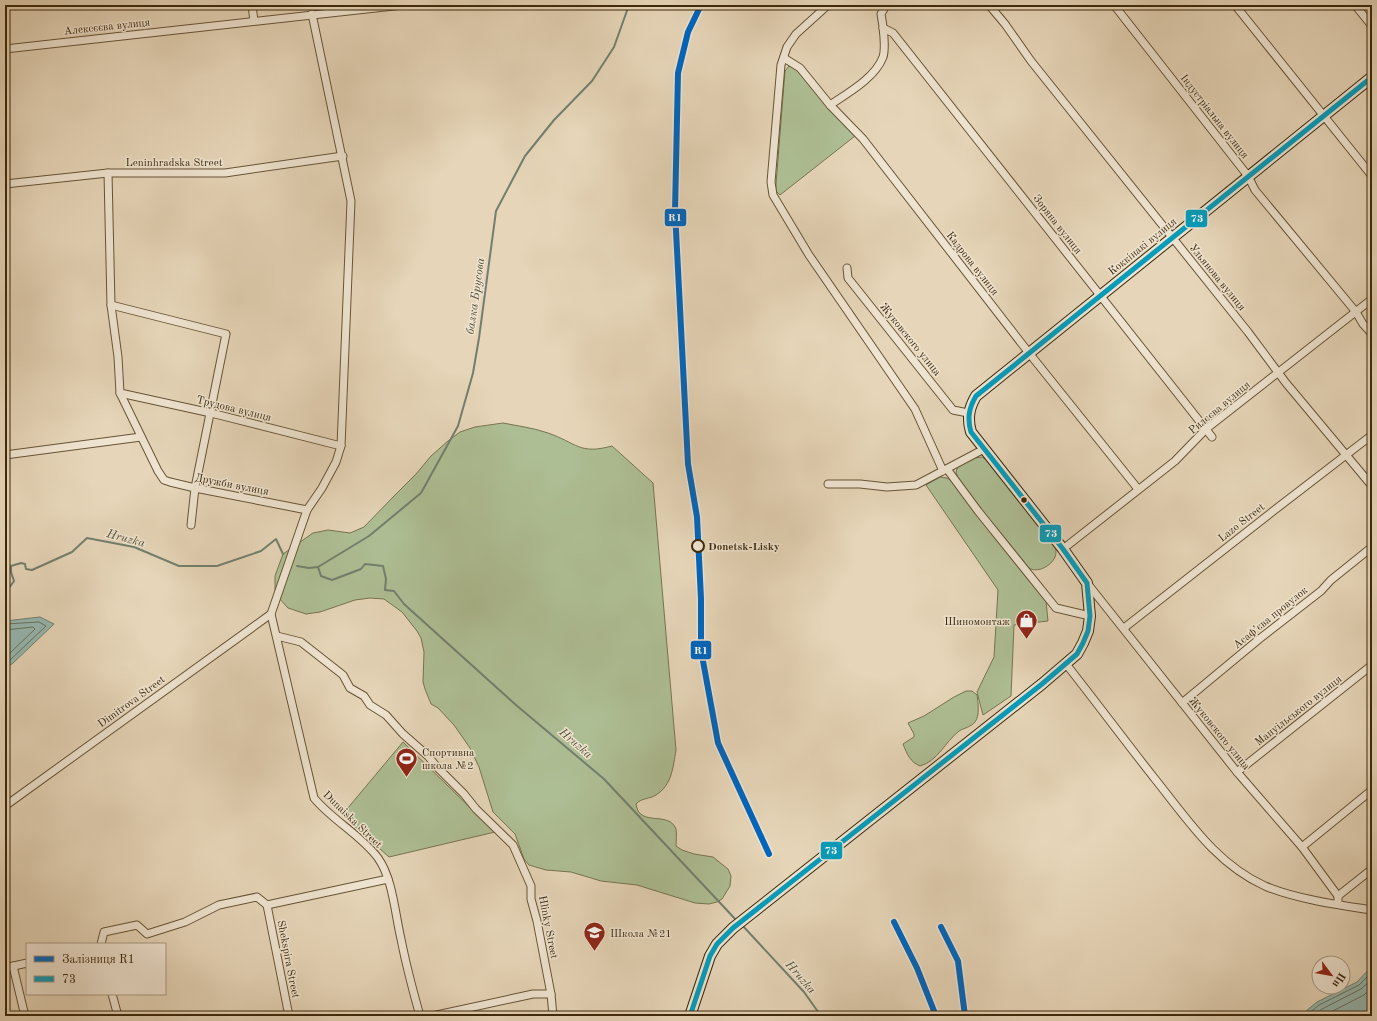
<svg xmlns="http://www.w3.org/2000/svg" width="1377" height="1021" viewBox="0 0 1377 1021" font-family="'Old Standard TT',serif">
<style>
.green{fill:#aebe94;stroke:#767450}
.water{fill:#96b8b1;stroke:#727f6f}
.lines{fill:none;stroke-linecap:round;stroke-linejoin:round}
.shore{stroke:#6a705e;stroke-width:1}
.stream{stroke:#727f6f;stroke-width:2}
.street-casing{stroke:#675436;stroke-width:9}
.secondary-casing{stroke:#3d290b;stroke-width:12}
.street{stroke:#efe4d1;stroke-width:7}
.secondary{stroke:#efe4d1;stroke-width:10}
.bus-1-casing{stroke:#efe4d1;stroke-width:8}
.bus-1{stroke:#069cba;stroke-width:5}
.rail-1-casing{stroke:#efe4d1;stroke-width:9}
.rail-1{stroke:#0065bd;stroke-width:6}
.bus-dot{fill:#3d290b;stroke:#efe4d1;stroke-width:1.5}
.stop-dot{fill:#efe4d1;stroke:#3d290b;stroke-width:2}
.labels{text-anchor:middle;stroke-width:3;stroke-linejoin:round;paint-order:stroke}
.street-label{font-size:11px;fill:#3d290b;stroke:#efe4d1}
.stop-label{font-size:11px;font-weight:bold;fill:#3d290b;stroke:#efe4d1;text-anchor:start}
.poi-label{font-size:11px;fill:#3d290b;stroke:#efe4d1;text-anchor:start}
.water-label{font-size:12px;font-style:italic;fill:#534d34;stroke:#efe4d1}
.line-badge{stroke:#efe4d1;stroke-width:1.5}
.badge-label{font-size:11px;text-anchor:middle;font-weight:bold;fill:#fff}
</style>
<rect width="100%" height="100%" fill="#e6d5b8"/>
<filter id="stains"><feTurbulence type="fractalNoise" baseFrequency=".005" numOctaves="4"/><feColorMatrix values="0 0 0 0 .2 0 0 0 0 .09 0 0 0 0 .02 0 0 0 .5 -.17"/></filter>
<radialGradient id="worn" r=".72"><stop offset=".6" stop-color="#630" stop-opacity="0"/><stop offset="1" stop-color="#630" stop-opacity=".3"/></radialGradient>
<g class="green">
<path d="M 789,66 L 793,66 L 799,70 L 855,136 L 780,195 L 776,191 L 776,184 L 785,71 Z"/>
<path d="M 503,423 C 518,426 534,428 548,433 C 577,443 579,455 612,446 L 653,483 L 676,750 C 673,767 672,785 656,795 C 650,799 641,798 636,804 C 639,828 669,810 676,829 C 677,834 676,841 676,846 L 682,850 L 694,854 L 713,857 L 728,869 L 731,876 L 730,886 L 722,899 L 717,902 L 709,904 L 695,903 L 637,885 L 601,881 L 571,872 L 546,870 L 529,865 L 524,859 L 515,834 L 493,812 L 479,767 L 470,748 L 454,725 L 438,708 L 431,704 L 425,689 L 423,682 L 424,652 L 421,638 L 417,631 L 402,612 L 384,599 L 370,598 L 355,600 L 320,612 L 306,614 L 288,608 L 278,597 L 275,590 L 275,576 L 283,554 L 313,533 L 328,530 L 350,533 L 364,527 L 395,495 L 416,474 L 431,456 L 448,441 L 460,432 L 475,427 Z"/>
<path d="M 982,457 L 988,461 L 1055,545 C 1056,550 1057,554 1054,559 C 1049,567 1037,573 1029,568 L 959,482 L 956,472 L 958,466 L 975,458 Z"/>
<path d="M 940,477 L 947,478 L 953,482 L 1046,601 L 1048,621 L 1014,625 L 1011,696 L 983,715 L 977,692 L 994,657 L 998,590 L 926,485 Z"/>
<path d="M 966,691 L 972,691 L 977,695 C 978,702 980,716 975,722 C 971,727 964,728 959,731 C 945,742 938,761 920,766 C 910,762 907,754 903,744 L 906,742 L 914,737 L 914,734 L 908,723 L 924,716 L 954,697 Z"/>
<path d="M 403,742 L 495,832 L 389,857 L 342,815 Z"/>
</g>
<g class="water">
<path d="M 40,617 L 54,624 L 12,664 L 5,666 L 5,621 Z"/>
<path d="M 1372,966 L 1372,1016 L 1300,1016 L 1317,1002 L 1357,982 Z"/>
</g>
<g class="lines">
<g class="shore">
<path d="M 5,624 L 39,622 L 46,626 L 10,660 L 5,661"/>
<path d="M 5,630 L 33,627 L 35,629 L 8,655 L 5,656"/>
<path d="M 1306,1016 L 1319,1005 L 1359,985 L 1372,972"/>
<path d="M 1314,1016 L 1322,1009 L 1361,989 L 1372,979"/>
<path d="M 1323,1016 L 1364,995 L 1372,987"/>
</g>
<g class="stream">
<path d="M 297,566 L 309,568 L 318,567 L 321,576 L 332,580 L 361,569 L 365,564 L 383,566 L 386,579 L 385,590 L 394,591 L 404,604 L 516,705 L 604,779 L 737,921"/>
<path d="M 318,567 L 369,536 L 421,493 L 458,426 L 473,373 L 479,338 L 496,211 L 525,156 L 554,120 L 592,81 L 614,47 L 629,5"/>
<path d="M 5,590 L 9,588 L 14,581 L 11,572 L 11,566 L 21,563 L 25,564 L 26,569 L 32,570 L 72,552 L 87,538 L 134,547 L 179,566 L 217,566 L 261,551 L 276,539 L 283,554"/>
<path d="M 742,925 L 804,992 L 821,1016"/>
</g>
<defs>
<g id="street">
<path d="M 252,5 L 254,21"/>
<path d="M 828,5 L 796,34 L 787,47 L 781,65 L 771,182 L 773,195 L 809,255 L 915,409 L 943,471"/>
<path d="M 989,5 L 1005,24 L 1031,61 L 1248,332 L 1286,383 L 1372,486"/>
<path d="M 1114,5 L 1248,176 L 1255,190 L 1356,312 L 1363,324 L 1372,334"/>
<path d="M 1235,5 L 1372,176"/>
<path d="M 1355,5 L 1372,26"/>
<path d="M 883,28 L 893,33 L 1212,437"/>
<path d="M 5,49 L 403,5"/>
<path d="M 784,58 L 800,68 L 830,105 L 863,139 L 1029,353 L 1138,489"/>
<path d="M 830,105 C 848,93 875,78 883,57 C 886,48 883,24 881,14 L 885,7 L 888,5"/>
<path d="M 108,173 L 111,305 L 118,357 L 120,393 L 158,471 L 164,480 L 170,482 L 195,488 L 307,510"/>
<path d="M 5,184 L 108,173 L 225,173 L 343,156"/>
<path d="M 847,268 L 848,278 L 953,410 L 968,413"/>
<path d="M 111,305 L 226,334 L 195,488 L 191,525"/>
<path d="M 120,393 L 211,413 L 341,446"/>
<path d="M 5,455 L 141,437"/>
<path d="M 947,469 L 978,511 L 1056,608 L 1090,616"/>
<path d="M 828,484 L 860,484 L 887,487 L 916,485 L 984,449"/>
<path d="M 1063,549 L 1175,461 L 1206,429 L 1372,299"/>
<path d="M 1087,583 L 1237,772 L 1302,847 L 1338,896"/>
<path d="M 271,614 L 307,510 L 322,488 L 336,462 L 341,446 L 351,201 L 312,14"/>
<path d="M 271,614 L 314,798 C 332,820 361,835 378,858 C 393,879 395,914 401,939 C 406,965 413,991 420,1016"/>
<path d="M 1124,628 L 1272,512 L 1372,435"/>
<path d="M 277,636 L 301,642 L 343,675 L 350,688 L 364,696 L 370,705 L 386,715 L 403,734 L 428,756 L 436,766 L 464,794 L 476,809 L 513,845 L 531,886 L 531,899 L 537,921 L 551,994 L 553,1016"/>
<path d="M 1066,664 C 1096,702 1125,741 1155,779 C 1188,820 1216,864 1265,886 C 1296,899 1338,905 1372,910"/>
<path d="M 1182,703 L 1258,640 L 1321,591 L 1331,580 L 1372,547"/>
<path d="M 1237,772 L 1372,665"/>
<path d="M 5,806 L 271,614"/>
<path d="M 1302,847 L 1372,790"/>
<path d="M 1338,900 L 1338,896 L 1372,869"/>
<path d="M 267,905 L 388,879"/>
<path d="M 267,905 L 289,1016"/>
<path d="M 101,944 L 104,932 L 137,925 L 147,934 L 185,922 L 219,905 L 257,897 L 267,905"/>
<path d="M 13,966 L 25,1016"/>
<path d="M 5,968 L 27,963"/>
<path d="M 112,994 L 118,1016"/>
<path d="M 432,1016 L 533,994 L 551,994"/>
</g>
<path id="secondary" d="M 690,1016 L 710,956 L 717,944 L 733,928 L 1042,684 L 1077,654 L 1083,643 L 1088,631 L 1090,616 L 1087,583 L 1063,549 L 971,432 C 967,418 969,408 976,396 L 1372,77"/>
</defs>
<use href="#street" class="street-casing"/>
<use href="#secondary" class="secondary-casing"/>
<use href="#street" class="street"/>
<use href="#secondary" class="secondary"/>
<defs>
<path id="bus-1" d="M 690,1016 L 710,956 L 717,944 L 733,928 L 1042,684 L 1077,654 L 1083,643 L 1088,631 L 1090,616 L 1087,583 L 1063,549 L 971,432 C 967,418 969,408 976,396 L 1372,77"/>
</defs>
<use href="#bus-1" class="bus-1-casing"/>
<use href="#bus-1" class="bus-1"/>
<defs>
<g id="rail-1">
<path d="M 701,5 L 688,32 L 678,73 L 675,211 L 688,464 L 697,517 L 701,599 L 701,650 L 718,743 L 769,854"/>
<path d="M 894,922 L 917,968 L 936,1016"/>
<path d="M 941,927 L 958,961 L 965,1016"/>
</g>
</defs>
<use href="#rail-1" class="rail-1-casing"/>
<use href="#rail-1" class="rail-1"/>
</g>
<defs>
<symbol id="shop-pin" viewBox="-11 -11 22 30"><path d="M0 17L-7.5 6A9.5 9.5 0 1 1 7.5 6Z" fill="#8f2418" stroke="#efe4d1"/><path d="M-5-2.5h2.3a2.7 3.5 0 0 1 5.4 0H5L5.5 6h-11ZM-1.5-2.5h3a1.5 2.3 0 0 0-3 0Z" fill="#fff"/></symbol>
<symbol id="stadium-pin" viewBox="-11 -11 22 30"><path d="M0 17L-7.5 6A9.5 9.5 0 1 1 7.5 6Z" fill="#8f2418" stroke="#efe4d1"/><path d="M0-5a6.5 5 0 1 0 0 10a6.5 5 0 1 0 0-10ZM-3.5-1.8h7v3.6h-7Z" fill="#fff"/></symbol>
<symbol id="school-pin" viewBox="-11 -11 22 30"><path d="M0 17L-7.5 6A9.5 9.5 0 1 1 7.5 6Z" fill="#8f2418" stroke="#efe4d1"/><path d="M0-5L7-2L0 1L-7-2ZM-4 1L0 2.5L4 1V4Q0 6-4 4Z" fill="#fff"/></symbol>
</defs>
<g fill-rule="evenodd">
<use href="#shop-pin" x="1014" y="608" width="25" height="34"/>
<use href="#stadium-pin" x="394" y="746" width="25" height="34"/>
<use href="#school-pin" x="582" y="920" width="25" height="34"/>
</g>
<circle class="bus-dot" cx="1024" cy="500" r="3.5"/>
<circle class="stop-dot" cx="698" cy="546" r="6"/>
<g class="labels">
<g class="street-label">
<text transform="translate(107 26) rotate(-6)" y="4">Алексєєва вулиця</text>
<text transform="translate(1215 116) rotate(52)" y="4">Індустріальна вулиця</text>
<text x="174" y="166">Leninhradska Street</text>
<text transform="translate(1058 224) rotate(52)" y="4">Зоряна вулиця</text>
<text transform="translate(1142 246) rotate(-39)" y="4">Коккінакі вулиця</text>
<text transform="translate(973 263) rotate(52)" y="4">Кадрова вулиця</text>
<text transform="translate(1218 277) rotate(51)" y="4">Ульянова вулиця</text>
<text transform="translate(911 339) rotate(51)" y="4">Жуковского улица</text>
<text transform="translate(1219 407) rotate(-40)" y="4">Рилєєва вулиця</text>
<text transform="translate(234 408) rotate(14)" y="4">Трудова вулиця</text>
<text transform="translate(232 484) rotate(11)" y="4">Дружби вулиця</text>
<text transform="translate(1241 522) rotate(-38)" y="4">Lazo Street</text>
<text transform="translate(1270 617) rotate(-39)" y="4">Асаф’єва провулок</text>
<text transform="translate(131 701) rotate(-36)" y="4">Dimitrova Street</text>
<text transform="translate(1298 710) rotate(-38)" y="4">Мануільського вулиця</text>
<text transform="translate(1220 733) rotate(51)" y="4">Жуковского улица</text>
<text transform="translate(353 819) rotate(44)" y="4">Dunaiska Street</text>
<text transform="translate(549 927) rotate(79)" y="4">Hlinky Street</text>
<text transform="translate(289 959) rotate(79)" y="4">Shekspira Street</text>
</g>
<g class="stop-label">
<text x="708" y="550">Donetsk-Lisky</text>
</g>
<g class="poi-label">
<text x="1010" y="625" text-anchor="end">Шиномонтаж</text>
<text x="422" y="756">Спортивна<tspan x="422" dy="13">школа №2</tspan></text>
<text x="610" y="937">Школа №21</text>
</g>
<g class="water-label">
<text transform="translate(475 296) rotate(-82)" y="4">балка Брусова</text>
<text transform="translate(126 538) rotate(15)" y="4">Hruzka</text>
<text transform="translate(576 743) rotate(41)" y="4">Hruzka</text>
<text transform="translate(801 977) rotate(49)" y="4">Hruzka</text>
</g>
</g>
<g class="line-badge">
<rect x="664" y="208" width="23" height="19" rx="4" fill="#0065bd"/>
<rect x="1185" y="209" width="23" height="19" rx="4" fill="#069cba"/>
<rect x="1039" y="524" width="23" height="19" rx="4" fill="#069cba"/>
<rect x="690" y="640" width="22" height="20" rx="4" fill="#0065bd"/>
<rect x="820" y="841" width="23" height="19" rx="4" fill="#069cba"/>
</g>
<g class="badge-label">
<text x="675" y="221">R1</text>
<text x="1197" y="222">73</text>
<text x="1051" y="537">73</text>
<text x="701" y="654">R1</text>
<text x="831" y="854">73</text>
</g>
<rect width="1377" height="1021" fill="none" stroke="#e6d5b8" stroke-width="20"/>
<rect x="6" y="6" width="1365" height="1009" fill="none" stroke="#3d290b" stroke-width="2"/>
<rect x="10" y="10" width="1357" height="1001" fill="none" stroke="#3d290b"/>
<rect x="26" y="943" width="140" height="52" fill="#efe4d1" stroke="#a89982"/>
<rect x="34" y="956" width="20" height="6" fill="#0065bd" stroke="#a89982"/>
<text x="62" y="963" font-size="12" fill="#3d290b">Залізниця R1</text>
<rect x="34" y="976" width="20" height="6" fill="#069cba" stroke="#a89982"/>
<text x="62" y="983" font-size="12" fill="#3d290b">73</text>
<g transform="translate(1331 975) rotate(122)"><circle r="19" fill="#efe4d1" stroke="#a89982"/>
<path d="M0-3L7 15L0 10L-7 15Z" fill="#8f2418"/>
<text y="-6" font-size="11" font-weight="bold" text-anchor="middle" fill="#3d290b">Пн</text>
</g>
<rect width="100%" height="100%" filter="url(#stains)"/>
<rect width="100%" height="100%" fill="url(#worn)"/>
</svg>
